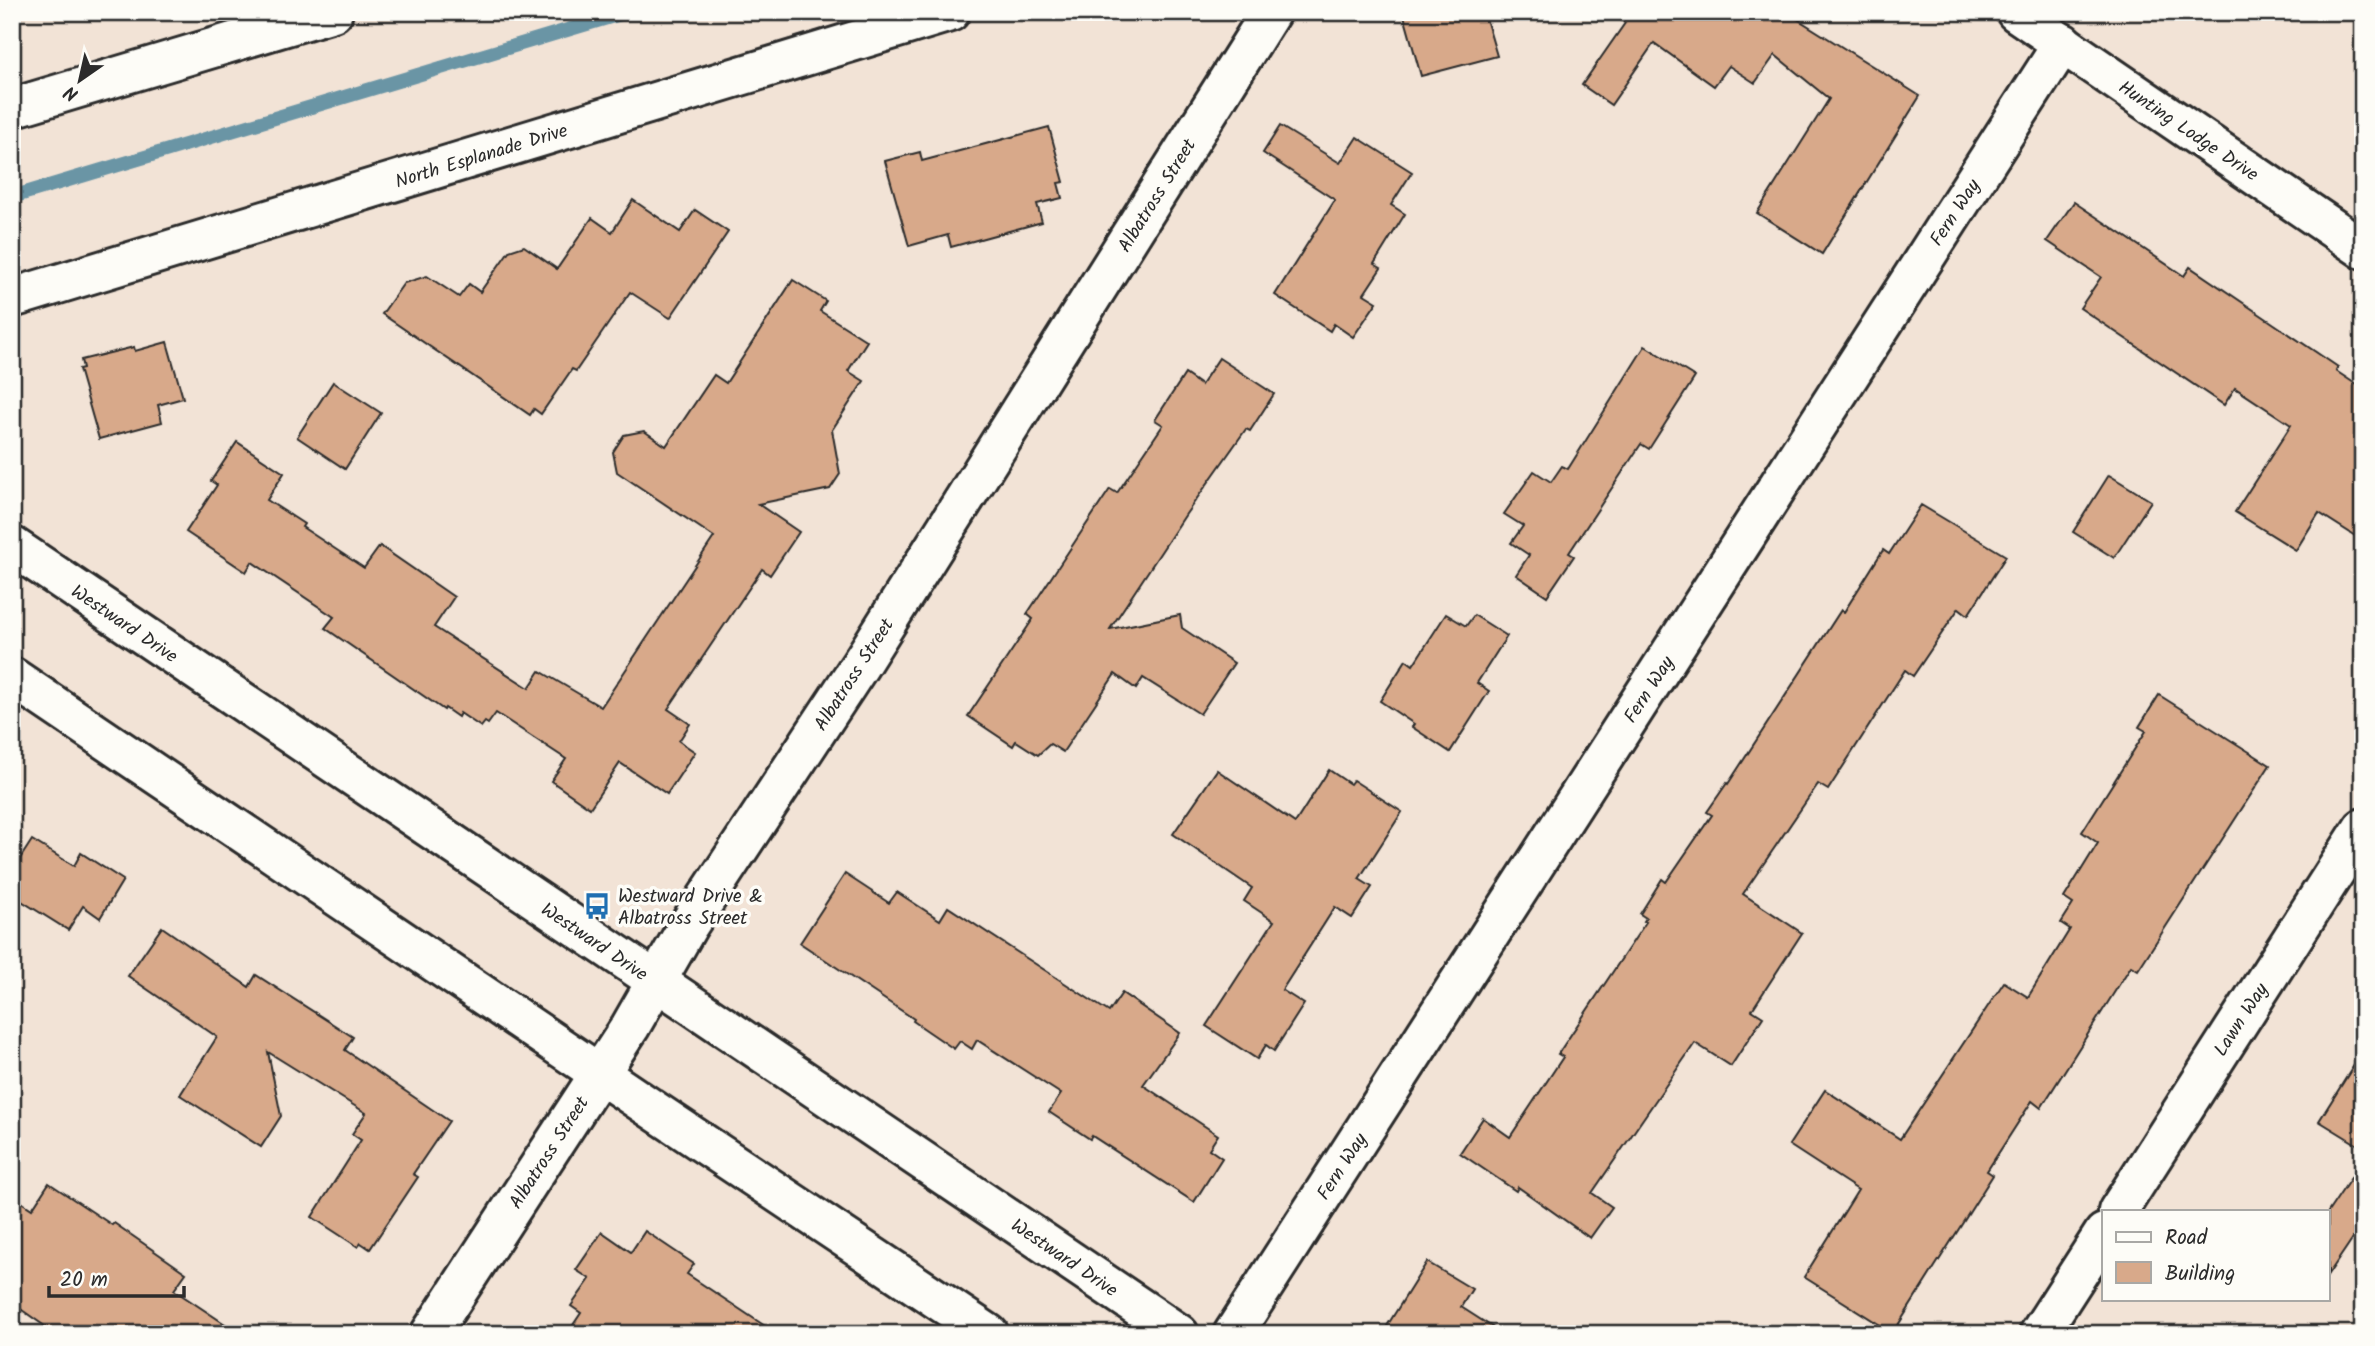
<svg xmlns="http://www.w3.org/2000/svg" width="2375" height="1346" viewBox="0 0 2375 1346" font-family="Kalam,sans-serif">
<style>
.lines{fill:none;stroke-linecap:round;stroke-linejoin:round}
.stream{stroke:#6b95a5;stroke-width:14}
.building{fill:#d8a98a;stroke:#2b2b2b;stroke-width:2}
.minor-casing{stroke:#2b2b2b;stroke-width:44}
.minor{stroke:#fdfcf7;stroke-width:38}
.labels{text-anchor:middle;stroke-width:7;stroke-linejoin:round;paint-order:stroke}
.street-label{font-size:19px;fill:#2b2b2b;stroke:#fdfcf7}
.poi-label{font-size:19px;fill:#2b2b2b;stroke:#fdfcf7;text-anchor:start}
</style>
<rect width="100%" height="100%" fill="#f2e3d6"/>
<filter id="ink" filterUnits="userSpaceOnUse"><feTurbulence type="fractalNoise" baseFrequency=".0143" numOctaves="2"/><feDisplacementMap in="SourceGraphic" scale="14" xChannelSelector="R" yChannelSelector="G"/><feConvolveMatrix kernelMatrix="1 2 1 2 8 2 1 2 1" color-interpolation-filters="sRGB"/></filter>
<g filter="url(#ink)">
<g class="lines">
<path class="stream" d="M 12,197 L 627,12"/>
</g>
<g class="building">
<path d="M 1403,12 L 1484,12 L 1497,56 L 1421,76 Z"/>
<path d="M 1609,12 L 1786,12 L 1920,96 L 1822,254 L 1757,213 L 1829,99 L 1775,55 L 1755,83 L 1729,66 L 1714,86 L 1654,43 L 1611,105 L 1582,85 L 1625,23 Z"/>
<path d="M 1280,126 L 1340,163 L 1357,137 L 1412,172 L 1391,205 L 1405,214 L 1374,264 L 1381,268 L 1364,294 L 1377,302 L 1353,337 L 1334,324 L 1330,331 L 1275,295 L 1335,200 L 1263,153 Z"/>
<path d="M 1049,127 L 1064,182 L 1058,183 L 1062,198 L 1037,204 L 1042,222 L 951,247 L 948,235 L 909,246 L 885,161 L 920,152 L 922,161 Z"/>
<path d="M 633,200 L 680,232 L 695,210 L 728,232 L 670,318 L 630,292 L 576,371 L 572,369 L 541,414 L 534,409 L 530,415 L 382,314 L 404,283 L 427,276 L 459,297 L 469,284 L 480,292 L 509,251 L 524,246 L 557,269 L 592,218 L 612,232 Z"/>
<path d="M 2074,202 L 2184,276 L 2190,267 L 2338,367 L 2336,371 L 2363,389 L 2363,541 L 2319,513 L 2296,550 L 2235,512 L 2291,425 L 2235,388 L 2224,405 L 2080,308 L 2101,277 L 2047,241 Z"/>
<path d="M 793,280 L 826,301 L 820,311 L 867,341 L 848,371 L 864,381 L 832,430 L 840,474 L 830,489 L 758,504 L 799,532 L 770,575 L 762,569 L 668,709 L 690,724 L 679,741 L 695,752 L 667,794 L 620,763 L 590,808 L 551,781 L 566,759 L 496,713 L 488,724 L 485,722 L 481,727 L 460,713 L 458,717 L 445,708 L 444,710 L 325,628 L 334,617 L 252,562 L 246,572 L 186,532 L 217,485 L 211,481 L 237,442 L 284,473 L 267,500 L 304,524 L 302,527 L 364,568 L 380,546 L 454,597 L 434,627 L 529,688 L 540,671 L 601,707 L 714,537 L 617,472 L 613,452 L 624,435 L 644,431 L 666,446 L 714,375 L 726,383 Z"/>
<path d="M 167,342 L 183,398 L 158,405 L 162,422 L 99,439 L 79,369 L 83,368 L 81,360 L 134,347 L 135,351 Z"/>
<path d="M 1645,346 L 1695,377 L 1649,449 L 1641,444 L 1569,553 L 1574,556 L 1547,596 L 1516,575 L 1529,555 L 1511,543 L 1523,526 L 1504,514 L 1534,471 L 1551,482 L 1562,466 L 1568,469 Z"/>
<path d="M 1219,358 L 1274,394 L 1250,431 L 1246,429 L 1186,514 L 1110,629 L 1180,615 L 1182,628 L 1234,663 L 1200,714 L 1143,678 L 1136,689 L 1115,674 L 1063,752 L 1050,744 L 1038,755 L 1016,741 L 1013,746 L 968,716 L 1033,619 L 1027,614 L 1080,534 L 1110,489 L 1117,493 L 1163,425 L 1155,420 L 1185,374 L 1201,385 Z"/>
<path d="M 333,382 L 381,413 L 345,469 L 297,437 Z"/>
<path d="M 2109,475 L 2151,501 L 2114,558 L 2073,532 Z"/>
<path d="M 1921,505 L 2006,556 L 1968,615 L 1959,608 L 1913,676 L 1905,670 L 1828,790 L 1818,784 L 1743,894 L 1802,933 L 1752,1010 L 1763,1017 L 1731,1066 L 1695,1043 L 1592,1193 L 1612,1207 L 1590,1238 L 1518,1187 L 1516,1191 L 1460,1153 L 1483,1118 L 1510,1137 L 1563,1057 L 1558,1054 L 1646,922 L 1644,921 L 1646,918 L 1640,914 L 1662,879 L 1666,882 L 1712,815 L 1707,812 L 1727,783 L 1728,784 L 1841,610 L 1844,612 L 1883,550 L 1889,554 Z"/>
<path d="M 1446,614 L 1466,626 L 1474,615 L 1507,636 L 1477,683 L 1489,691 L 1450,752 L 1412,727 L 1414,724 L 1380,701 L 1406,660 L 1413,665 Z"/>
<path d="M 2159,695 L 2270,765 L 2138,970 L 2131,966 L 2041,1108 L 2032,1101 L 1987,1171 L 1993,1175 L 1893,1333 L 1804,1277 L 1858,1190 L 1789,1145 L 1825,1090 L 1900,1139 L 2004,982 L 2028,997 L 2070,929 L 2061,923 L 2073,904 L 2064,898 L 2098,843 L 2082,832 L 2146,731 L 2139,727 Z"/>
<path d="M 1217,770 L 1295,823 L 1329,770 L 1350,784 L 1353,780 L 1402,812 L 1359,879 L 1372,887 L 1352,918 L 1335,907 L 1282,990 L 1304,1004 L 1274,1051 L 1266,1045 L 1257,1059 L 1206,1026 L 1274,921 L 1244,901 L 1252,888 L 1173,834 Z"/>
<path d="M 32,840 L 74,866 L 81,853 L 123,880 L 100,918 L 83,906 L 68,930 L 12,895 L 12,871 Z"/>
<path d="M 845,874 L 889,903 L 897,892 L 940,920 L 948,907 L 1109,1012 L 1122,993 L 1180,1033 L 1143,1085 L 1218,1135 L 1209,1149 L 1222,1158 L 1194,1202 L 1092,1136 L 1090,1139 L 1049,1112 L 1061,1094 L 977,1040 L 972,1049 L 960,1041 L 954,1049 L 913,1021 L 914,1019 L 800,943 Z"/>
<path d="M 162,927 L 249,987 L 256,975 L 353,1037 L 345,1050 L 449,1121 L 413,1174 L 418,1177 L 370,1249 L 361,1243 L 358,1247 L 312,1217 L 361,1140 L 352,1134 L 366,1113 L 268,1052 L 281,1116 L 261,1147 L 180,1095 L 217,1037 L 128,976 Z"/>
<path d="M 2363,1051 L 2363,1148 L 2319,1121 Z"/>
<path d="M 2363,1160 L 2363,1223 L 2328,1275 L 2328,1212 Z"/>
<path d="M 49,1183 L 112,1225 L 114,1223 L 186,1273 L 174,1290 L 240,1334 L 56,1334 L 12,1303 L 12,1196 L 32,1209 Z"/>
<path d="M 645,1231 L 694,1264 L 687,1274 L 777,1334 L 567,1334 L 581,1313 L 571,1306 L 590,1279 L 576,1270 L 602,1232 L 631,1252 Z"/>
<path d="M 1427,1262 L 1472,1289 L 1461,1307 L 1503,1334 L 1382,1334 Z"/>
</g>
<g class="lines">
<defs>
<g id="minor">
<path d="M 2016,12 L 2363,249"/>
<path d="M 12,108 L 333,12"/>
<path d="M 12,298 L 950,12"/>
<path d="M 12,546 L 1179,1334"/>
<path d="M 12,677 L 643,1103 L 989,1334"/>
<path d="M 2118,1211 L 2363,828"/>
<path d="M 430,1334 L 630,1027 L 688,926 L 860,665 L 1271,12"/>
<path d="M 1233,1334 L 2063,43"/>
<path d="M 2039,1334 L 2104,1233"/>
</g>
</defs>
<use href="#minor" class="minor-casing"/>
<use href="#minor" class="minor"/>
</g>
</g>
<defs>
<symbol id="bus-bare" viewBox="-9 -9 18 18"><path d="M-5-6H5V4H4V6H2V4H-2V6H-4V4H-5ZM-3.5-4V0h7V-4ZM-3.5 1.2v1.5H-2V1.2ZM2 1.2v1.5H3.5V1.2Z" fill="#1f6fb2" stroke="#fdfcf7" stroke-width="2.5" paint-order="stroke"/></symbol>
</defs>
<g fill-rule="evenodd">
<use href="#bus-bare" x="578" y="887" width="38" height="38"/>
</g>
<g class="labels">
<g class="street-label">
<text transform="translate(2189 130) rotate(34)" y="7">Hunting Lodge Drive</text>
<text transform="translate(481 155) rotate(-17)" y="7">North Esplanade Drive</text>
<text transform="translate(1156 195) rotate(-58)" y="7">Albatross Street</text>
<text transform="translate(1954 212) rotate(-57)" y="7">Fern Way</text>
<text transform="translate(125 623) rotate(34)" y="7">Westward Drive</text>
<text transform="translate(853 674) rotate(-57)" y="7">Albatross Street</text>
<text transform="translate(1648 689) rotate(-57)" y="7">Fern Way</text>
<text transform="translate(595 941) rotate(34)" y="7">Westward Drive</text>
<text transform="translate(2240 1019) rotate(-57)" y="7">Lawn Way</text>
<text transform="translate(548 1152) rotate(-57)" y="7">Albatross Street</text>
<text transform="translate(1341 1166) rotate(-57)" y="7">Fern Way</text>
<text transform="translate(1065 1257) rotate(34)" y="7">Westward Drive</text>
</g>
<g class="poi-label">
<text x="618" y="902">Westward Drive &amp;<tspan x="618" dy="22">Albatross Street</tspan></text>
</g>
</g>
<rect width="2375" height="1346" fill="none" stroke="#fdfcf7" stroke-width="42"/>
<rect x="21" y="21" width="2333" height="1304" fill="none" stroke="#2b2b2b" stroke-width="2.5" filter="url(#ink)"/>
<rect x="2102" y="1210" width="228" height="91" fill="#fdfcf7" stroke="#a9a8a5" stroke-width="2"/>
<rect x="2116" y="1232" width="35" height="10" fill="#fdfcf7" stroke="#a9a8a5" stroke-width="2"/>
<text x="2165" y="1244" font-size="21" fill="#2b2b2b">Road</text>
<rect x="2116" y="1262" width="35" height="21" fill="#d8a98a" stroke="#a9a8a5" stroke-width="2"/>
<text x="2165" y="1280" font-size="21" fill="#2b2b2b">Building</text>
<g transform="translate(80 80) rotate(214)" stroke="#fdfcf7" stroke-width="5" paint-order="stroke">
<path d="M0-5L12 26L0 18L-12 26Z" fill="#2b2b2b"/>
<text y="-10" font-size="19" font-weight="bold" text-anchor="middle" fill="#2b2b2b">N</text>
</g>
<path d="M49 1286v10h135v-10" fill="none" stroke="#2b2b2b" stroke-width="3.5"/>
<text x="60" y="1286" font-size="21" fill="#2b2b2b" stroke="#fdfcf7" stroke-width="5" paint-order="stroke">20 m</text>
</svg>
